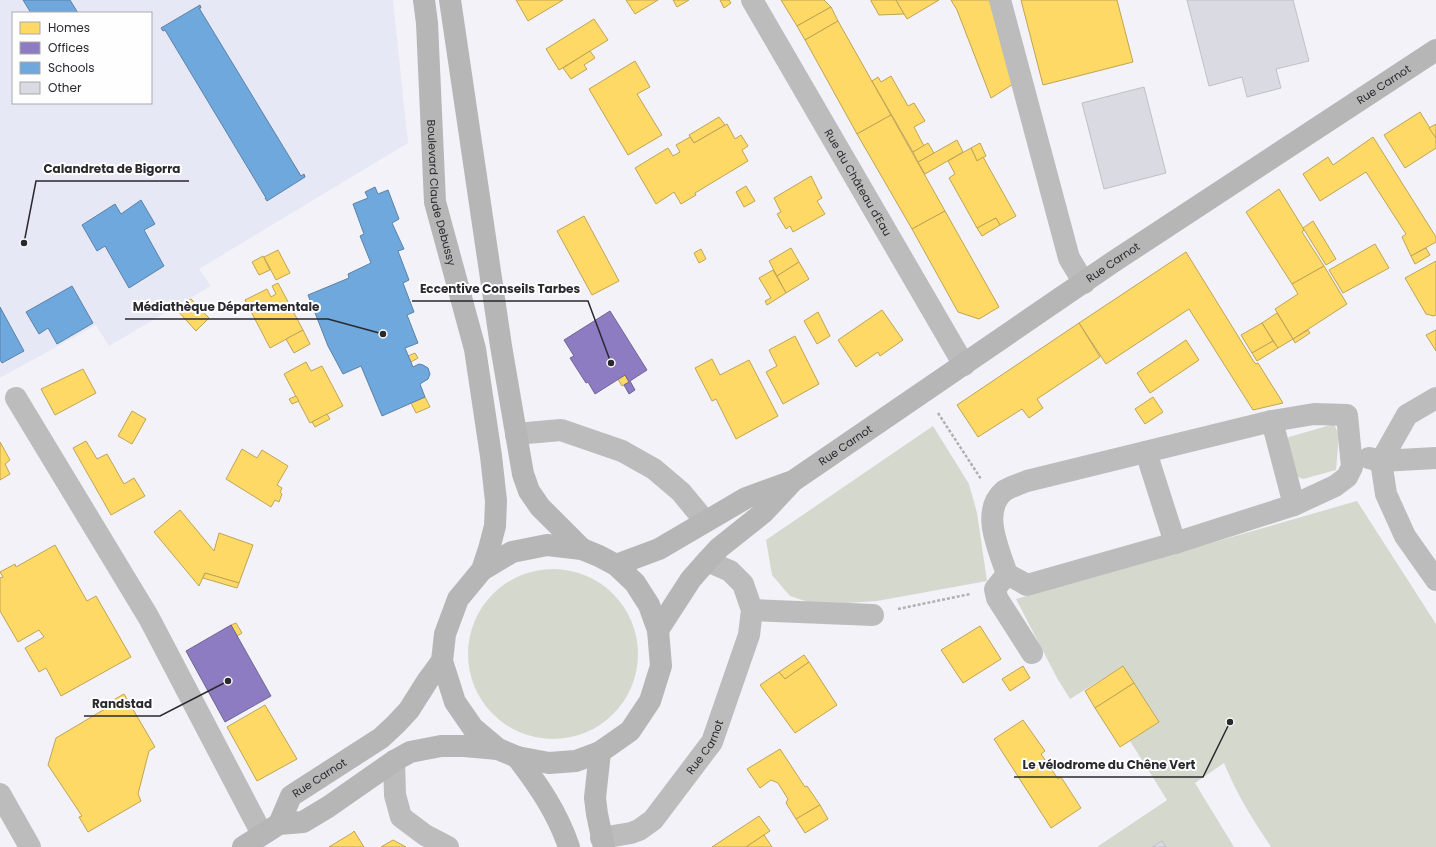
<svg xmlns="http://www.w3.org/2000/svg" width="1436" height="847" viewBox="0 0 1436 847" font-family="Poppins,sans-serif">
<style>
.built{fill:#e7e8f6;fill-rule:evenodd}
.green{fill:#d5d9cd}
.homes{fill:#ffd966;stroke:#bfa455}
.offices{fill:#8e7cc3;stroke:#706396}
.schools{fill:#6fa8dc;stroke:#5a82a8}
.building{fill:#d9dae2;stroke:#c0c0c5}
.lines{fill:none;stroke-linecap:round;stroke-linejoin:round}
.path{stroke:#b0b0b1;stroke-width:2.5;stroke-dasharray:3 2;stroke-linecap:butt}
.minor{stroke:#bcbcbc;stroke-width:22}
.major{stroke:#b5b6b5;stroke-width:22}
.labels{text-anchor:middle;stroke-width:4;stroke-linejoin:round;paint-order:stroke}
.street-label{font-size:11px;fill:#29292e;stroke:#fefefe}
.leader{fill:none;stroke:#29292e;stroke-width:1.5}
.callout-dot{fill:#29292e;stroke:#fefefe;stroke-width:1.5}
.callout-label{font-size:12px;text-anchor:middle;font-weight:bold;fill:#29292e;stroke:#fefefe;stroke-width:4;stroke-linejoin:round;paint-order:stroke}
</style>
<rect width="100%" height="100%" fill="#f2f2f8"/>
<path class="built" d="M 0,0 L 393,0 L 408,143 L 199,269 L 211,286 L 109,346 L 96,325 L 0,378 ZM 13,13 L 151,13 L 151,103 L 13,103 Z"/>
<g class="green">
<path d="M 1334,424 L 1339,435 L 1336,470 L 1303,479 L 1296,476 L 1283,446 L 1289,437 Z"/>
<path d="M 933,426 L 969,484 L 977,513 L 987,581 L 877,601 L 817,605 L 790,596 L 772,575 L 766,540 Z"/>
<path d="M 1357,501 L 1436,624 L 1436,847 L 1271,847 C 1253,820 1236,793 1224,763 L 1195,783 L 1234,847 L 1097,847 L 1167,800 L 1130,741 L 1159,722 L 1123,666 L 1070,699 L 1057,678 L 1016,599 Z"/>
<circle cx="553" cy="654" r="85"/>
</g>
<g class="homes">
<path d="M 516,0 L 563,0 L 528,21 Z"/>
<path d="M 626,0 L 658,0 L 635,14 Z"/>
<path d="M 673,0 L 689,0 L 677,7 Z"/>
<path d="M 720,0 L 729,0 L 731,3 L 724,8 Z"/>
<path d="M 781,0 L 824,0 L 831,7 L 797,26 Z"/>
<path d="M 871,0 L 896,0 L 904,14 L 879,15 L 871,1 Z"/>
<path d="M 896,0 L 939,0 L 907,19 Z"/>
<path d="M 951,0 L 997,0 L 1018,81 L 991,98 L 957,10 Z"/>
<path d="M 1021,0 L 1117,0 L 1133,62 L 1043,85 Z"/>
<path d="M 831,7 L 838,21 L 805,40 L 797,26 Z"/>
<path d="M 594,19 L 608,40 L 559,70 L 546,49 Z"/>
<path d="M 838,21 L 891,115 L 857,134 L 805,40 Z"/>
<path d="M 590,51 L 595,58 L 584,65 L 587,69 L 571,79 L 563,68 Z"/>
<path d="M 635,61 L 650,87 L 637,94 L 662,135 L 628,155 L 589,89 Z"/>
<path d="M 891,76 L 908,106 L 914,103 L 925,121 L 914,127 L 924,146 L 913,152 L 872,81 L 878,77 L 881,82 Z"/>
<path d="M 1420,112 L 1436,138 L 1436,148 L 1405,168 L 1384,135 Z"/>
<path d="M 891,115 L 945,211 L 912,229 L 857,134 Z"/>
<path d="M 719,117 L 725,125 L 694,143 L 689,135 Z"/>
<path d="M 727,124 L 735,139 L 741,135 L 748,146 L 742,150 L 748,161 L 695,193 L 696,195 L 681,204 L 674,192 L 656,204 L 635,168 L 668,148 L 673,156 L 680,152 L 676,145 L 690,137 L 694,143 Z"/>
<path d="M 1436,124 L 1436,138 L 1429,128 Z"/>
<path d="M 1373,137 L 1436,237 L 1436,242 L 1411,256 L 1402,237 L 1406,234 L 1366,172 L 1320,201 L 1303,174 L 1328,157 L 1333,165 Z"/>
<path d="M 957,140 L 963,152 L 925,174 L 918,162 Z"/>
<path d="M 928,143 L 934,153 L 918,162 L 913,152 Z"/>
<path d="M 980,143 L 986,156 L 977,161 L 971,148 Z"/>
<path d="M 971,148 L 977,161 L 983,157 L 1016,216 L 1000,225 L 996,218 L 977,228 L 949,178 L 955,174 L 948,161 Z"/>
<path d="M 811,176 L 822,198 L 817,201 L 825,214 L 793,232 L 790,226 L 786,229 L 777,214 L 781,212 L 774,198 Z"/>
<path d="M 746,186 L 755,201 L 744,207 L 736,192 Z"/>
<path d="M 1279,189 L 1303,228 L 1304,230 L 1302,232 L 1324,266 L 1292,284 L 1246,212 Z"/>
<path d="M 945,211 L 999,307 L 979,319 L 958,312 L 912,229 Z"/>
<path d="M 584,216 L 619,281 L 592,295 L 557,231 Z"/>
<path d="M 996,218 L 1000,225 L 982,236 L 977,228 Z"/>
<path d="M 1313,221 L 1336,259 L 1326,265 L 1303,228 Z"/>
<path d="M 1375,244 L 1389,268 L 1343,293 L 1329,270 Z"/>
<path d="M 791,248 L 799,262 L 777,276 L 769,261 Z"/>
<path d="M 1426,248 L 1430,255 L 1415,264 L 1411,256 Z"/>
<path d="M 701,249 L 706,259 L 699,263 L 694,253 Z"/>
<path d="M 278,250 L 290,273 L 276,280 L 264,257 Z"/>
<path d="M 1186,252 L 1254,362 L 1256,364 L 1258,363 L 1283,403 L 1253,410 L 1189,309 L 1106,364 L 1079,323 Z"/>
<path d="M 263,256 L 270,270 L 259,275 L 252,262 Z"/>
<path d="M 1436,261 L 1436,315 L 1434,316 L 1426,314 L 1405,278 Z"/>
<path d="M 799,262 L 809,279 L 786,293 L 777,276 Z"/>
<path d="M 1324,266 L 1347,304 L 1293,339 L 1275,309 L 1298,294 L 1292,284 Z"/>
<path d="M 773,270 L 786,293 L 767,305 L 765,301 L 771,298 L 759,278 Z"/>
<path d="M 278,283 L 303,330 L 270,348 L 245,300 L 267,289 L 271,297 L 276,294 L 272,286 Z"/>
<path d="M 191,299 L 209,318 L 196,331 L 176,309 Z"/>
<path d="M 882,310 L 903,340 L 880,356 L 878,352 L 856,367 L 838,340 Z"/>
<path d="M 818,312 L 830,336 L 817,344 L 804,321 Z"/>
<path d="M 1277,313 L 1293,339 L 1278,348 L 1262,323 Z"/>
<path d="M 1079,323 L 1100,357 L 1037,399 L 1043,408 L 1029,418 L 1022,409 L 978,437 L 957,405 Z"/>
<path d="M 1262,323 L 1273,341 L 1252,353 L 1241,335 Z"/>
<path d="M 303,330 L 310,344 L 294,353 L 286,339 Z"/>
<path d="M 1308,330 L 1310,333 L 1295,343 L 1293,339 Z"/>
<path d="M 1436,330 L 1436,351 L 1426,335 Z"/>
<path d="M 795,336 L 819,384 L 783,404 L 766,372 L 777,366 L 769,350 Z"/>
<path d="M 1186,340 L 1199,360 L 1150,393 L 1137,373 Z"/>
<path d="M 1273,341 L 1278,348 L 1257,361 L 1252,353 Z"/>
<path d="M 415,353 L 418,358 L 411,362 L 408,356 Z"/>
<path d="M 712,359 L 720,375 L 749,360 L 778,416 L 736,439 L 716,399 L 712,401 L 695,368 Z"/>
<path d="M 306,362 L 311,371 L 322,366 L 343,406 L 310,423 L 284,374 Z"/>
<path d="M 83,369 L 96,393 L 55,415 L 41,389 Z"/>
<path d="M 625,375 L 629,382 L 622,386 L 618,379 Z"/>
<path d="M 296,396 L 299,401 L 292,404 L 289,399 Z"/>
<path d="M 425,397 L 430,407 L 416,413 L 411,403 Z"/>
<path d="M 1153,397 L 1163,412 L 1145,424 L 1135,409 Z"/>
<path d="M 132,411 L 146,419 L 132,444 L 118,436 Z"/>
<path d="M 327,414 L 330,419 L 315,427 L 312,422 Z"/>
<path d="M 86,441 L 97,459 L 107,454 L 124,484 L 134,478 L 145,496 L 111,515 L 73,448 Z"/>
<path d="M 0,442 L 10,460 L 5,464 L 10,474 L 0,480 Z"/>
<path d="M 242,449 L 257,458 L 262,450 L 288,466 L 277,485 L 282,488 L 280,492 L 282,494 L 279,502 L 275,500 L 271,507 L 226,479 Z"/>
<path d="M 180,510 L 214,551 L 219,533 L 253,545 L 239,583 L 205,573 L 199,586 L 154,532 Z"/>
<path d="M 55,545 L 87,601 L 96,596 L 131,657 L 61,696 L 46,668 L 39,672 L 25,648 L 44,637 L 39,630 L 18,642 L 0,611 L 0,578 L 3,577 L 0,572 L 15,564 L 16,567 Z"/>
<path d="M 205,573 L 239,583 L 237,588 L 203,578 Z"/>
<path d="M 236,623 L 242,633 L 237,636 L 231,625 Z"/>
<path d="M 980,626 L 1001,659 L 963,683 L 941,650 Z"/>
<path d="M 804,655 L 809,662 L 785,679 L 779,672 Z"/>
<path d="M 809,662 L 837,705 L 795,733 L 760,685 L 779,672 L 785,679 Z"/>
<path d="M 1023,666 L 1030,678 L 1010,691 L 1002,679 Z"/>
<path d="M 1123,666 L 1134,683 L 1095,708 L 1085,691 Z"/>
<path d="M 1134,683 L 1159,722 L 1120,747 L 1095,708 Z"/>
<path d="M 124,694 L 155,747 L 149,751 L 138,794 L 141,801 L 88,832 L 79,817 L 82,816 L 48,765 L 56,738 L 110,706 L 108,703 Z"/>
<path d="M 265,705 L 297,759 L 257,781 L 227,727 Z"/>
<path d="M 1023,720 L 1045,751 L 1041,754 L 1058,779 L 1061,777 L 1081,808 L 1051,828 L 994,739 Z"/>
<path d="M 780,749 L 805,787 L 807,786 L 820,805 L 796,819 L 786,803 L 788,799 L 778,783 L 771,780 L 760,788 L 747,769 Z"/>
<path d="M 820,805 L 828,819 L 805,833 L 796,819 Z"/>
<path d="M 759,816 L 770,831 L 746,847 L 712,847 Z"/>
<path d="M 354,831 L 364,847 L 329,847 L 352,833 Z"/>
<path d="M 764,835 L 772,847 L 746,847 Z"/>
<path d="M 393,840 L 406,847 L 381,847 Z"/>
</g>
<g class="offices">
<path d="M 610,311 L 647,370 L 630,381 L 635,390 L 629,394 L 624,385 L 629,382 L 625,375 L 595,394 L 588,382 L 586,383 L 570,358 L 574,356 L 564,340 Z"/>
<path d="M 231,625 L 271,696 L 225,722 L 186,651 Z"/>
</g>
<g class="schools">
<path d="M 23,0 L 70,0 L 78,13 L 31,13 Z"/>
<path d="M 200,5 L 201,8 L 199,8 L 301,176 L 304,174 L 305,177 L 267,201 L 265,198 L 266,198 L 165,30 L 163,31 L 161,28 Z"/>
<path d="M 375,187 L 378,194 L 388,190 L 399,219 L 392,223 L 404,249 L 398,251 L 409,280 L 403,283 L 414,312 L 407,315 L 418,343 L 405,348 L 413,367 L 419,364 L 423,365 L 428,368 L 430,374 L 428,379 L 420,384 L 425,397 L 382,416 L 361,366 L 343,374 L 328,346 L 308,295 L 349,278 L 348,274 L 371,263 L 360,236 L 364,234 L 353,204 L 368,198 L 365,192 Z"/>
<path d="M 141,200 L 155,224 L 144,230 L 164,266 L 129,288 L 105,246 L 97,251 L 82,225 L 115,204 L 121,214 Z"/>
<path d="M 72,286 L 93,323 L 57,344 L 48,328 L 39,334 L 26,312 Z"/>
<path d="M 0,307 L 24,351 L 2,363 L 0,360 Z"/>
</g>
<g class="building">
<path d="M 1187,0 L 1293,0 L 1309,61 L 1276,69 L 1281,88 L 1247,97 L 1242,77 L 1209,86 Z"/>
<path d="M 1144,87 L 1166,173 L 1104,189 L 1082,103 Z"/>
<path d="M 1162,841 L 1166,847 L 1152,847 Z"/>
</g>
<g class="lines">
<g class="path">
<path d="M 938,413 L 981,479"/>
<path d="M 898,609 L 970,594"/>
</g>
<g class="minor">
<path id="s1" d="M 752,0 L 964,365"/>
<path d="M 1000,0 L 1069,258 L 1084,283"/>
<path d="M 16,398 L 149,618 L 262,834"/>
<path d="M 1314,414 L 1347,415 L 1352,467 L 1347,477 L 1335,486 L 1294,505 L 1175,543 L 1027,585 L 1007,574 C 999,550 980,511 1004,491 C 1010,487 1020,484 1027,481 L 1272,421 Z"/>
<path d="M 1272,421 L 1294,505"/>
<path d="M 516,434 L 561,430 L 622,451 L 654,469 L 681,492 L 705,521"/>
<path d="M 1146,452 L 1175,543"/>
<path d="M 1369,458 L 1381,461 L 1436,458"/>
<path d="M 1381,461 L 1386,494 L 1405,536 L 1436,580"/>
<path d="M 1381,461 L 1407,415 L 1436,398"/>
<path d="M 1007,574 L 995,589 L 997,598 L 1032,653"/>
<path d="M 752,610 L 873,615"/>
<path d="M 394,761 L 395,795 L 401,817 L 425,835 L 448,847"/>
<path d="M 0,794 L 30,847"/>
<path id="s2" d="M 601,838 L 631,833 L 639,830 L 653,820 L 712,742 L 749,635 L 752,610 L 743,584 L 730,571 L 707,561"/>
</g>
<g class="major">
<path id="s3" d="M 424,0 L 427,23 L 435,202 L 475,349 L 491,456 L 496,501 L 495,526 L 489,549 L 482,570 L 458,599 L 445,634 L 442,661 L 455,702 L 473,728 L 498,749 L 517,757 L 549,763 L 576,761 L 600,752 L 630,731 L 650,701 L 661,666 L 658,630 L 649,605 L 635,583 L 616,565 L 599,556 L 582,549 L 547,545 L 512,552 L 482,570"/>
<path d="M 450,0 L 501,346 L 523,474 L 529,491 L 540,507 L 582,549"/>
<path d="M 616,565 L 659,549 L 746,498 L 790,482"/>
<path id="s4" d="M 658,630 L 691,579 L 707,561 L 719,548 L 763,513 L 793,481 L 1116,260 L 1436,50"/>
<path d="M 600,752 L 595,798 L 597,814 L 604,847"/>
<path d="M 517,757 C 539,786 557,812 569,847"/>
<path id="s5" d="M 279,824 L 291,796 L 381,738 L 396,724 L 409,710 L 428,680 L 442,661"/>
<path d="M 243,847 L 279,824 L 303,822 L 328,807 L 394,761 L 410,752 L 441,746 L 464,746 L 498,749"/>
</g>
</g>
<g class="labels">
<g class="street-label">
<text dy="4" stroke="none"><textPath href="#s4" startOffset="914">Rue Carnot</textPath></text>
<text dy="4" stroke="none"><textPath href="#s1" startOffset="211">Rue du Château d'Eau</textPath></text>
<text dy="4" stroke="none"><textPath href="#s3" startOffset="194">Boulevard Claude Debussy</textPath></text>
<text dy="4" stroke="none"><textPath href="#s4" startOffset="590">Rue Carnot</textPath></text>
<text dy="4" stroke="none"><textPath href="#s4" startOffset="266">Rue Carnot</textPath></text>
<text dy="4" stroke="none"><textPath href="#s2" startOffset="146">Rue Carnot</textPath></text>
<text dy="4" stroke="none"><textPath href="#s5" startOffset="64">Rue Carnot</textPath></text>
</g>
</g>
<path class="leader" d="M24 243L36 181H189M611 363L588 301H412M383 334L328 319H125M228 681L160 716H84M1230 722L1203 777H1014"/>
<g class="callout-dot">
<circle cx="24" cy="243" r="4"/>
<circle cx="611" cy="363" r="4"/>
<circle cx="383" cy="334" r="4"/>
<circle cx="228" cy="681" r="4"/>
<circle cx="1230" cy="722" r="4"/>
</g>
<g class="callout-label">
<text x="112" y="173">Calandreta de Bigorra</text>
<text x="500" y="293">Eccentive Conseils Tarbes</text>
<text x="226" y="311">Médiathèque Départementale</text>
<text x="122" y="708">Randstad</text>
<text x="1109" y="769">Le vélodrome du Chêne Vert</text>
</g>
<rect x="12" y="12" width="140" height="92" fill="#fefefe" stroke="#a9a9ab"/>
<rect x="20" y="22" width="20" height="12" fill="#ffd966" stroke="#a9a9ab"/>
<text x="48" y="32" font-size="12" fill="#29292e">Homes</text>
<rect x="20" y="42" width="20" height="12" fill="#8e7cc3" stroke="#a9a9ab"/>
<text x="48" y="52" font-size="12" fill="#29292e">Offices</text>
<rect x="20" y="62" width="20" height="12" fill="#6fa8dc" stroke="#a9a9ab"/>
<text x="48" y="72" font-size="12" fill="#29292e">Schools</text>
<rect x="20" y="82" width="20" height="12" fill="#d9dae2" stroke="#a9a9ab"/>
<text x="48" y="92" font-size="12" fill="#29292e">Other</text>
</svg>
